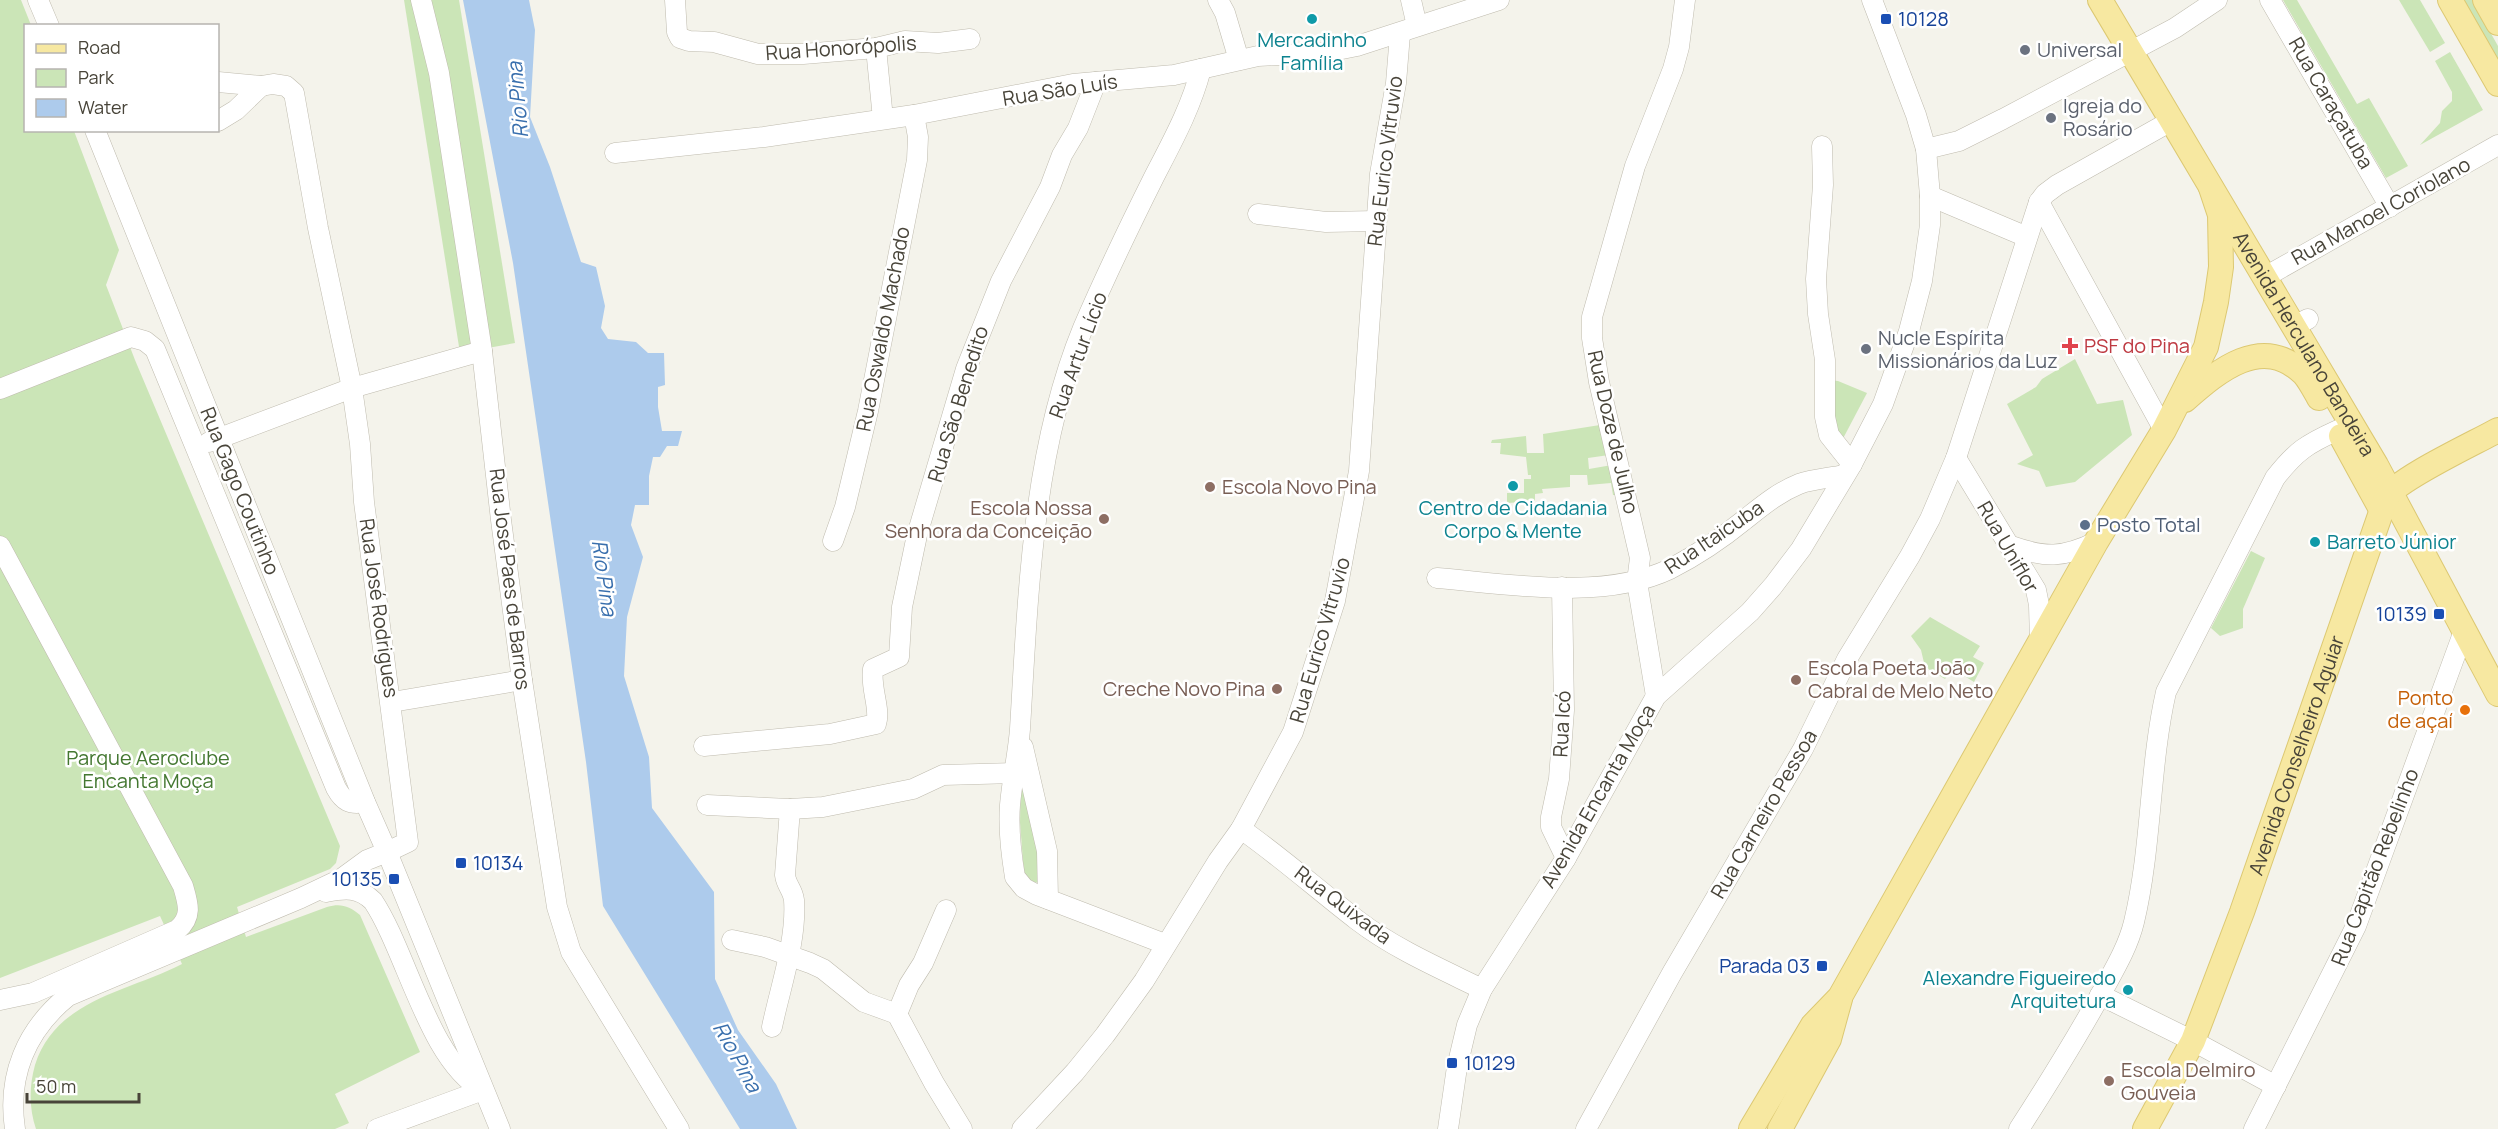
<svg xmlns="http://www.w3.org/2000/svg" width="2498" height="1129" viewBox="0 0 2498 1129" font-family="Manrope,sans-serif">
<style>
.green{fill:#cbe5b7}
.water{fill:#adcbec}
.lines{fill:none;stroke-linecap:round;stroke-linejoin:round}
.minor-casing{stroke:#bfbbae;stroke-width:21}
.major-casing{stroke:#dcc872;stroke-width:26}
.minor{stroke:#fff;stroke-width:20}
.major{stroke:#f7e8a1;stroke-width:24}
.culture-dot{fill:#0f9aa8;stroke:#fff;stroke-width:2}
.transit-dot{fill:#1a4fb4;stroke:#fff;stroke-width:2}
.worship-dot{fill:#6b7280;stroke:#fff;stroke-width:2}
.health-dot{fill:#e0444e;stroke:#fff;stroke-width:2}
.education-dot{fill:#8d6e63;stroke:#fff;stroke-width:2}
.service-dot{fill:#5c6f8a;stroke:#fff;stroke-width:2}
.food-dot{fill:#e8710a;stroke:#fff;stroke-width:2}
.labels{text-anchor:middle;stroke-width:5;stroke-linejoin:round;paint-order:stroke}
.transit-label{font-size:20px;fill:#164399;stroke:#fff;text-anchor:start}
.culture-label{font-size:20px;fill:#0d838f;stroke:#fff}
.street-label{font-size:20px;fill:#484439;stroke:#fff}
.worship-label{font-size:20px;fill:#5b616d;stroke:#fff;text-anchor:start}
.health-label{font-size:20px;fill:#be3a42;stroke:#fff;text-anchor:start}
.education-label{font-size:20px;fill:#785e54;stroke:#fff;text-anchor:start}
.service-label{font-size:20px;fill:#4e5e75;stroke:#fff;text-anchor:start}
.food-label{font-size:20px;fill:#c56008;stroke:#fff;text-anchor:end}
.park-label{font-size:20px;fill:#437730;stroke:#fff}
.water-label{font-size:21px;font-style:italic;fill:#396fad;stroke:#fff}
</style>
<rect width="100%" height="100%" fill="#f4f3eb"/>
<g class="green">
<path d="M 0,0 L 21,0 L 31,25 L 26,26 L 26,130 L 74,131 L 119,250 L 106,285 L 135,360 L 340,846 L 336,863 L 330,869 L 237,907 L 246,937 L 327,907 C 341,903 349,906 360,915 L 420,1052 L 335,1094 L 349,1123 L 335,1129 L 36,1129 C 29,1109 29,1086 35,1065 C 56,999 128,992 182,964 L 160,916 L 0,978 Z"/>
<path d="M 404,0 L 459,0 L 515,343 L 460,353 Z"/>
<path d="M 2283,0 L 2297,0 L 2357,104 L 2369,98 L 2408,166 L 2386,178 Z"/>
<path d="M 2399,0 L 2420,0 L 2445,43 L 2430,52 Z"/>
<path d="M 2459,0 L 2472,0 L 2498,46 L 2498,68 Z"/>
<path d="M 2450,52 L 2483,110 L 2420,145 L 2440,123 L 2442,111 L 2452,101 L 2452,92 L 2435,61 Z"/>
<path d="M 2075,359 L 2097,404 L 2123,400 L 2132,435 L 2075,482 L 2046,487 L 2039,471 L 2017,464 L 2033,455 L 2007,404 L 2036,387 L 2042,379 Z"/>
<path d="M 1821,379 L 1838,381 L 1867,393 L 1838,448 Z"/>
<path d="M 1600,425 L 1609,455 L 1588,458 L 1589,469 L 1612,465 L 1620,495 L 1613,495 L 1611,483 L 1588,485 L 1587,475 L 1570,475 L 1570,487 L 1542,489 L 1543,493 L 1535,494 L 1535,501 L 1507,503 L 1507,493 L 1524,493 L 1524,479 L 1531,479 L 1531,475 L 1528,475 L 1526,457 L 1500,454 L 1501,443 L 1491,443 L 1492,440 L 1526,436 L 1527,453 L 1544,453 L 1543,434 Z"/>
<path d="M 2251,551 L 2265,558 L 2243,609 L 2243,628 L 2220,636 L 2211,628 Z"/>
<path d="M 1930,617 L 1980,646 L 1973,657 L 1984,663 L 1974,682 L 1953,669 L 1945,679 L 1925,667 L 1921,650 L 1911,636 Z"/>
<path d="M 1021,776 L 1038,835 L 1040,882 C 1033,884 1029,880 1024,875 L 1020,822 Z"/>
</g>
<path class="water" d="M 463,0 L 529,0 L 535,30 L 530,117 L 550,167 L 581,262 L 596,267 L 605,306 L 601,328 L 608,339 L 636,342 L 648,353 L 664,353 L 665,385 L 658,387 L 658,407 L 662,431 L 682,431 L 678,446 L 667,446 L 660,457 L 653,457 L 649,476 L 649,505 L 635,505 L 631,525 L 643,557 L 627,617 L 624,676 L 649,757 L 652,808 L 714,892 L 715,979 L 738,1030 L 776,1084 L 797,1129 L 740,1129 L 603,906 L 586,762 L 513,263 Z"/>
<g class="lines">
<defs>
<g id="minor">
<path d="M 38,0 L 49,26"/>
<path d="M 421,0 L 439,73 L 482,351 L 501,520 L 522,680 L 557,907 L 571,952 L 679,1129"/>
<path d="M 675,0 L 677,32 L 680,38 L 689,41 L 714,42 L 758,54 L 803,54 L 876,48 L 905,41 L 938,43 L 970,39"/>
<path d="M 1218,0 L 1225,13 L 1239,60"/>
<path d="M 1411,0 L 1417,26"/>
<path d="M 2270,0 L 2390,207"/>
<path d="M 876,48 L 883,119"/>
<path d="M 218,82 L 261,86 L 273,84 L 286,86 L 294,93 L 318,228 L 352,388 L 360,444 L 364,502 L 408,842 L 387,852 L 500,1129"/>
<path d="M 218,121 L 236,110 L 261,86"/>
<path d="M 1822,146 L 1823,185 L 1816,279 L 1818,314 L 1825,360 L 1825,417 L 1829,435 L 1852,464"/>
<path d="M 1926,149 L 1959,141 L 2003,119 L 2175,28 L 2217,0"/>
<path d="M 615,153 L 764,137 L 914,115 L 1073,84 L 1174,75 L 1258,56 L 1322,53 L 1357,46 L 1499,0"/>
<path d="M 1930,196 L 2027,237"/>
<path d="M 2039,202 L 2164,430"/>
<path d="M 1258,214 L 1326,222 L 1376,221"/>
<path d="M 2265,277 L 2498,145"/>
<path d="M 2294,326 L 2308,319"/>
<path d="M 0,389 L 131,337 L 145,341 L 155,349 L 336,788 C 343,801 350,805 365,802"/>
<path d="M 209,442 L 352,388 L 482,351"/>
<path d="M 1956,458 L 2036,590 L 2039,605 L 2040,642"/>
<path d="M 833,541 L 845,507 L 868,411 L 917,160 L 918,137 L 914,115"/>
<path d="M 0,546 L 183,886 C 188,903 193,917 177,930 L 33,993 L 0,1000"/>
<path d="M 2011,546 C 2045,558 2063,558 2096,542"/>
<path d="M 1437,578 C 1509,584 1603,601 1670,569 C 1695,556 1721,539 1743,521 C 1761,507 1777,493 1799,484 C 1813,479 1830,478 1844,475"/>
<path d="M 1562,587 L 1564,710 L 1559,779 L 1551,817 L 1551,827 L 1566,858"/>
<path d="M 1656,696 L 1637,582 L 1640,558 L 1599,382 L 1592,338 L 1592,317 L 1635,166 L 1673,69 L 1679,47 L 1685,0"/>
<path d="M 392,702 L 522,680"/>
<path d="M 704,746 L 830,734 L 876,724 C 881,709 870,688 873,669 L 899,657 L 902,607 L 917,535 L 966,369 L 1001,281 L 1050,187 L 1062,155 L 1078,128 L 1096,82"/>
<path d="M 1023,747 L 1047,851 L 1048,899"/>
<path d="M 707,805 L 790,809 L 823,807 L 913,789 L 943,775 L 1015,773"/>
<path d="M 1241,829 C 1281,857 1318,890 1357,920 C 1395,949 1439,968 1482,989"/>
<path d="M 326,892 C 345,888 359,887 373,901 C 407,952 429,1061 483,1090"/>
<path d="M 732,940 L 765,947 L 810,963 L 823,969 L 864,1002 L 897,1014 L 934,1083 L 962,1129"/>
<path d="M 1165,944 L 1037,895 L 1024,888 L 1015,877 C 1011,853 1008,830 1010,805 C 1012,780 1018,755 1020,729 C 1028,597 1032,452 1083,328 C 1105,277 1129,227 1154,177 C 1172,142 1191,108 1201,69"/>
<path d="M 2100,995 L 2193,1041 L 2276,1086"/>
<path d="M 897,1014 L 909,985 L 923,963 L 946,910"/>
<path d="M 772,1027 C 780,988 797,940 794,900 C 793,890 786,885 785,875 L 790,809"/>
<path d="M 15,1129 C 7,1076 26,1030 68,996 L 301,898 L 341,879 L 367,860 L 387,852 L 365,802 L 95,130"/>
<path d="M 377,1129 L 483,1090"/>
<path d="M 1022,1129 L 1075,1072 L 1105,1035 L 1144,981 L 1218,861 L 1241,829 L 1293,732 L 1335,601 L 1359,471 L 1380,174 L 1396,83 L 1400,34"/>
<path d="M 1448,1129 L 1457,1067 L 1467,1025 L 1482,989 L 1566,858 L 1656,696 L 1750,612 L 1773,586 L 1801,549 L 1852,464 L 1883,404 L 1909,331 L 1922,281 L 1930,225 L 1930,196 L 1926,149 L 1916,115 L 1872,0"/>
<path d="M 1586,1129 L 1672,973 L 1803,749 L 1847,659 L 1910,556 L 1930,519 L 1956,458 L 2039,202 L 2045,194 L 2057,185 L 2171,121"/>
<path d="M 2019,1129 C 2048,1084 2076,1039 2102,992 C 2114,970 2128,947 2134,922 C 2152,847 2149,767 2166,692 L 2275,478 C 2296,451 2307,444 2338,430"/>
<path d="M 2254,1129 L 2356,926 L 2464,631"/>
</g>
<g id="major">
<path id="s1" d="M 2100,0 L 2376,465 L 2498,694"/>
<path d="M 2450,0 L 2498,84"/>
<path d="M 2485,0 L 2498,23"/>
<path d="M 2185,400 C 2218,371 2262,333 2304,374 C 2310,381 2315,391 2319,398"/>
<path d="M 2341,436 L 2382,511"/>
<path d="M 1751,1129 L 1813,1025 L 1840,997 L 2096,542 L 2164,430 L 2206,347 L 2216,302 L 2221,267 L 2220,215 L 2211,188"/>
<path d="M 1780,1129 L 1829,1039 L 1840,999"/>
<path id="s2" d="M 2145,1129 L 2193,1041 L 2242,912 L 2386,498 C 2397,479 2475,443 2498,430"/>
</g>
</defs>
<use href="#minor" class="minor-casing"/>
<use href="#major" class="major-casing"/>
<use href="#minor" class="minor"/>
<use href="#major" class="major"/>
</g>
<g class="culture-dot">
<circle cx="1312" cy="19" r="6"/>
<circle cx="1513" cy="486" r="6"/>
<circle cx="2315" cy="542" r="6"/>
<circle cx="2128" cy="990" r="6"/>
</g>
<g class="transit-dot">
<rect x="1880" y="13" width="12" height="12" rx="3"/>
<rect x="2433" y="608" width="12" height="12" rx="3"/>
<rect x="455" y="857" width="12" height="12" rx="3"/>
<rect x="388" y="873" width="12" height="12" rx="3"/>
<rect x="1816" y="960" width="12" height="12" rx="3"/>
<rect x="1446" y="1057" width="12" height="12" rx="3"/>
</g>
<g class="worship-dot">
<circle cx="2025" cy="50" r="6"/>
<circle cx="2051" cy="118" r="6"/>
<circle cx="1866" cy="349" r="6"/>
</g>
<path class="health-dot" d="M2067 337h6v6h6v6h-6v6h-6v-6h-6v-6h6z"/>
<g class="education-dot">
<circle cx="1210" cy="487" r="6"/>
<circle cx="1104" cy="519" r="6"/>
<circle cx="1796" cy="680" r="6"/>
<circle cx="1277" cy="689" r="6"/>
<circle cx="2109" cy="1081" r="6"/>
</g>
<circle class="service-dot" cx="2085" cy="525" r="6"/>
<circle class="food-dot" cx="2465" cy="710" r="6"/>
<g class="labels">
<g class="transit-label">
<text x="1898" y="26">10128</text>
<text x="2427" y="621" text-anchor="end">10139</text>
<text x="473" y="870">10134</text>
<text x="382" y="886" text-anchor="end">10135</text>
<text x="1810" y="973" text-anchor="end">Parada 03</text>
<text x="1464" y="1070">10129</text>
</g>
<g class="culture-label">
<text x="1312" y="47">Mercadinho<tspan x="1312" dy="23">Família</tspan></text>
<text x="1513" y="515">Centro de Cidadania<tspan x="1513" dy="23">Corpo &amp; Mente</tspan></text>
<text x="2327" y="549" text-anchor="start">Barreto Júnior</text>
<text x="2116" y="985" text-anchor="end">Alexandre Figueiredo<tspan x="2116" dy="23">Arquitetura</tspan></text>
</g>
<g class="street-label">
<text transform="translate(841 48) rotate(-4)" y="7">Rua Honorópolis</text>
<text transform="translate(1060 90) rotate(-9)" y="7">Rua São Luís</text>
<text transform="translate(2331 103) rotate(60)" y="7">Rua Caraçatuba</text>
<text transform="translate(1385 161) rotate(-83)" y="7">Rua Eurico Vitruvio</text>
<text transform="translate(2381 211) rotate(-29)" y="7">Rua Manoel Coriolano</text>
<text transform="translate(883 329) rotate(-79)" y="7">Rua Oswaldo Machado</text>
<text dy="7" stroke="none"><textPath href="#s1" startOffset="400">Avenida Herculano Bandeira</textPath></text>
<text transform="translate(1078 355) rotate(-70)" y="7">Rua Artur Lício</text>
<text transform="translate(958 404) rotate(-73)" y="7">Rua São Benedito</text>
<text transform="translate(1613 432) rotate(77)" y="7">Rua Doze de Julho</text>
<text transform="translate(240 491) rotate(68)" y="7">Rua Gago Coutinho</text>
<text transform="translate(1714 537) rotate(-34)" y="7">Rua Itaicuba</text>
<text transform="translate(2008 547) rotate(60)" y="7">Rua Uniflor</text>
<text transform="translate(510 579) rotate(83)" y="7">Rua José Paes de Barros</text>
<text transform="translate(379 608) rotate(82)" y="7">Rua José Rodrigues</text>
<text transform="translate(1320 640) rotate(-74)" y="7">Rua Eurico Vitruvio</text>
<text transform="translate(1562 724) rotate(-87)" y="7">Rua Icó</text>
<text dy="7" stroke="none"><textPath href="#s2" startOffset="404">Avenida Conselheiro Aguiar</textPath></text>
<text transform="translate(1598 796) rotate(-60)" y="7">Avenida Encanta Moça</text>
<text transform="translate(1764 814) rotate(-60)" y="7">Rua Carneiro Pessoa</text>
<text transform="translate(2375 867) rotate(-69)" y="7">Rua Capitão Rebelinho</text>
<text transform="translate(1343 905) rotate(37)" y="7">Rua Quixada</text>
</g>
<g class="worship-label">
<text x="2037" y="57">Universal</text>
<text x="2063" y="113">Igreja do<tspan x="2063" dy="23">Rosário</tspan></text>
<text x="1878" y="345">Nucle Espírita<tspan x="1878" dy="23">Missionários da Luz</tspan></text>
</g>
<g class="health-label">
<text x="2084" y="353">PSF do Pina</text>
</g>
<g class="education-label">
<text x="1222" y="494">Escola Novo Pina</text>
<text x="1092" y="515" text-anchor="end">Escola Nossa<tspan x="1092" dy="23">Senhora da Conceição</tspan></text>
<text x="1808" y="675">Escola Poeta João<tspan x="1808" dy="23">Cabral de Melo Neto</tspan></text>
<text x="1265" y="696" text-anchor="end">Creche Novo Pina</text>
<text x="2121" y="1077">Escola Delmiro<tspan x="2121" dy="23">Gouveia</tspan></text>
</g>
<g class="service-label">
<text x="2097" y="532">Posto Total</text>
</g>
<g class="food-label">
<text x="2453" y="705">Ponto<tspan x="2453" dy="23">de açaí</tspan></text>
</g>
<g class="park-label">
<text x="148" y="765">Parque Aeroclube<tspan x="148" dy="23">Encanta Moça</tspan></text>
</g>
<g class="water-label">
<text transform="translate(518 100) rotate(-95)" y="7">Rio Pina</text>
<text transform="translate(604 578) rotate(82)" y="7">Rio Pina</text>
<text transform="translate(737 1057) rotate(61)" y="7">Rio Pina</text>
</g>
</g>
<rect x="24" y="24" width="195" height="108" fill="#ffffff" stroke="#b6b4b0" stroke-width="1.5"/>
<rect x="36" y="44" width="30" height="9" fill="#f7e8a1" stroke="#b6b4b0" stroke-width="1.5"/>
<text x="78" y="54" font-size="18" fill="#484439">Road</text>
<rect x="36" y="69" width="30" height="18" fill="#cbe5b7" stroke="#b6b4b0" stroke-width="1.5"/>
<text x="78" y="84" font-size="18" fill="#484439">Park</text>
<rect x="36" y="99" width="30" height="18" fill="#adcbec" stroke="#b6b4b0" stroke-width="1.5"/>
<text x="78" y="114" font-size="18" fill="#484439">Water</text>
<path d="M27 1093v9h112v-9" fill="none" stroke="#484439" stroke-width="3"/>
<text x="36" y="1093" font-size="18" fill="#484439" stroke="#ffffff" stroke-width="4.5" paint-order="stroke">50 m</text>
</svg>
